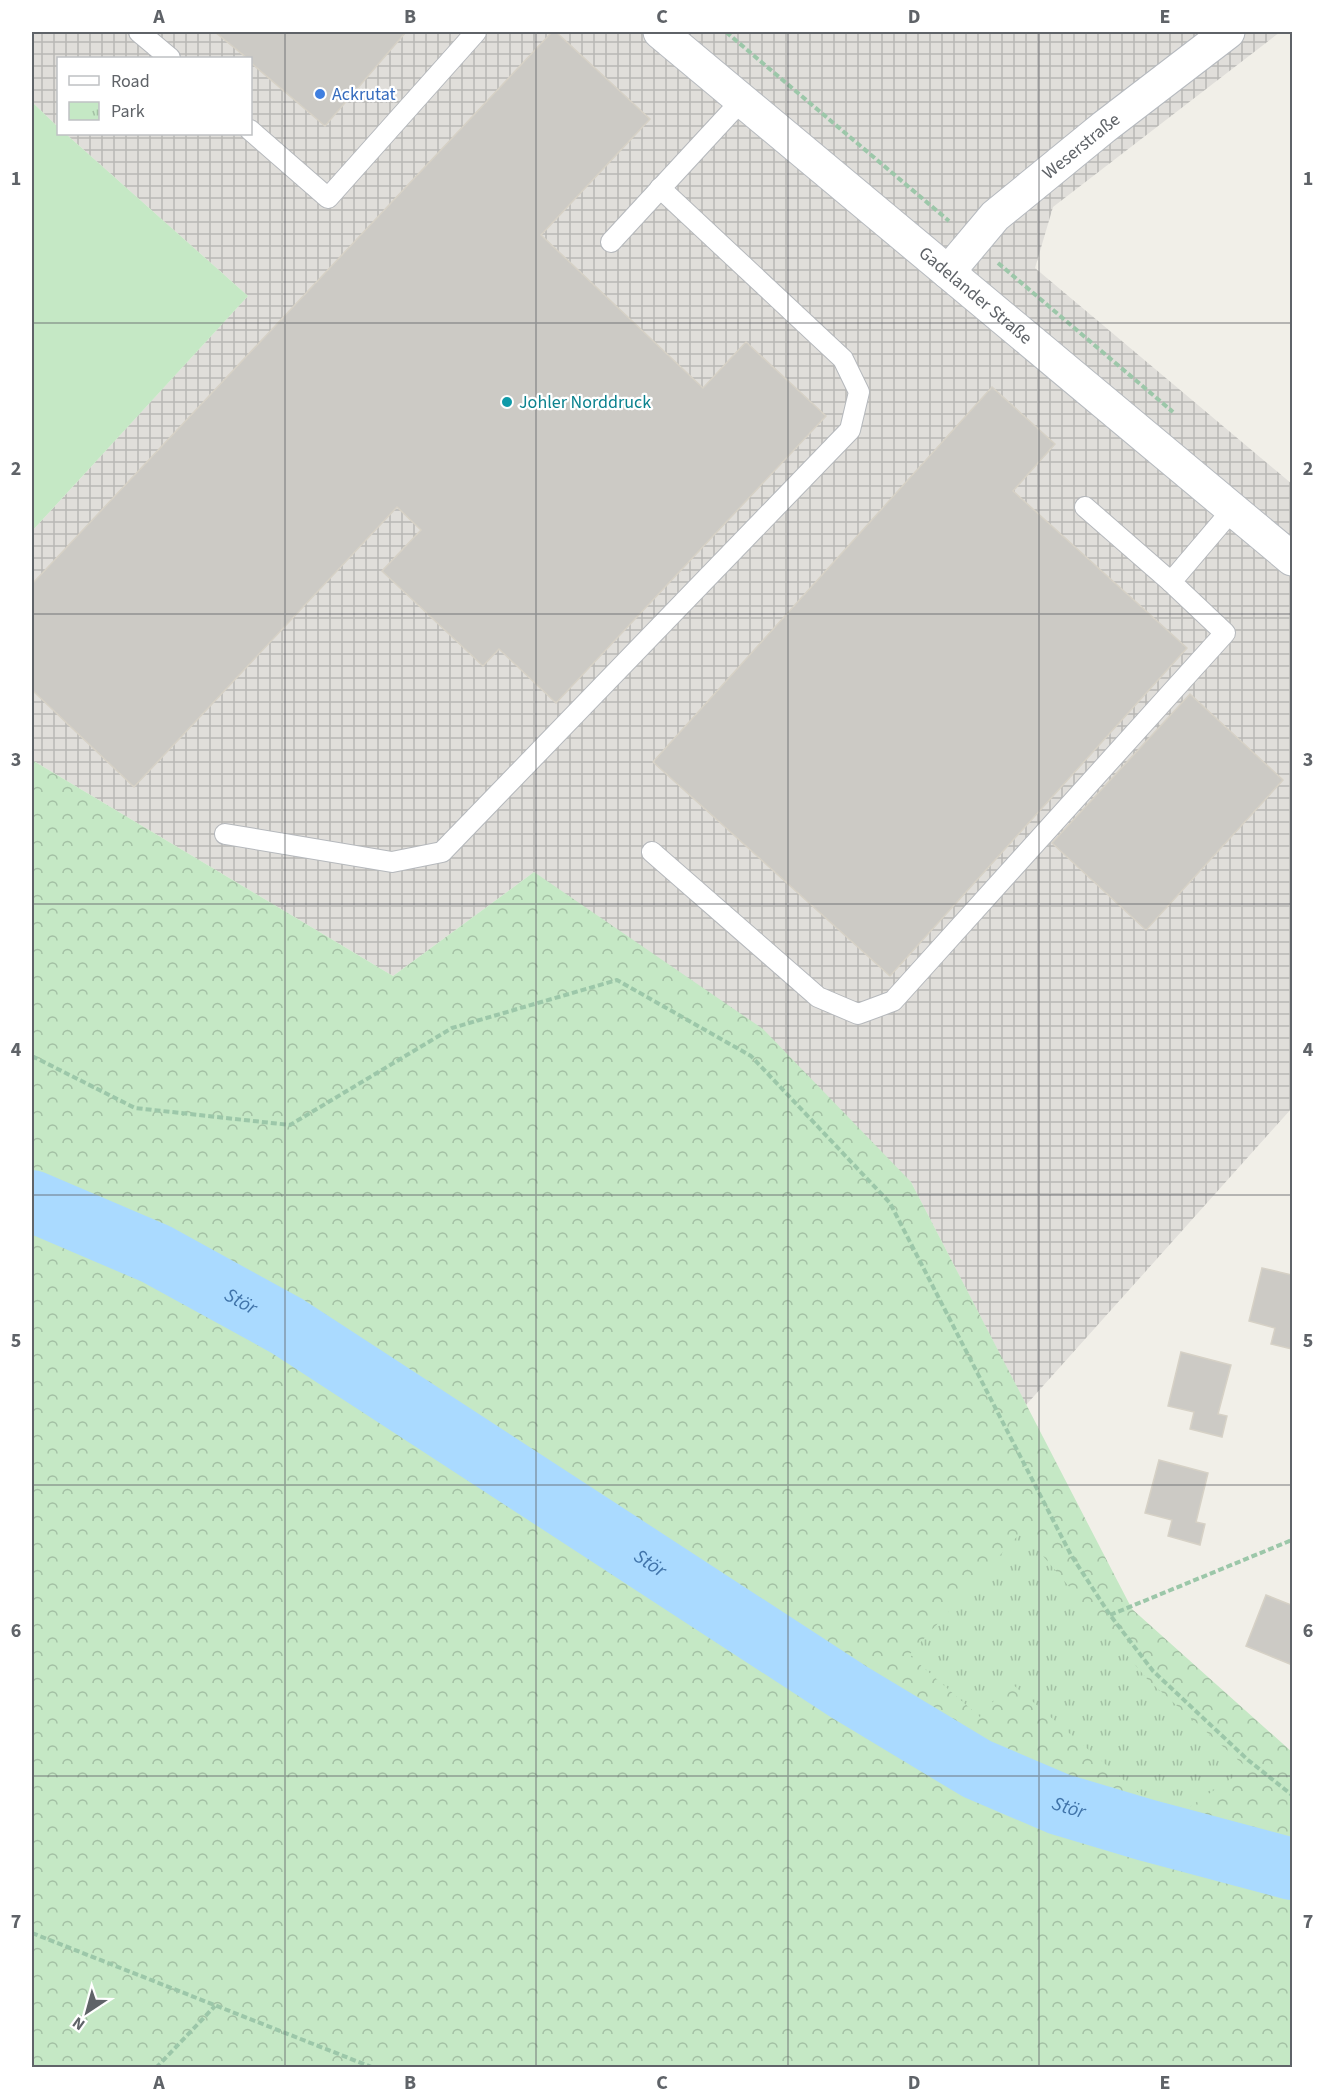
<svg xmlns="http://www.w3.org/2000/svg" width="1324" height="2099" viewBox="0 0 1324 2099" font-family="'Source Sans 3',sans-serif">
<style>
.industrial{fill:url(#industrial-grid)}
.green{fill:#c5e8c5}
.forest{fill:url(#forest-crowns)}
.park{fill:url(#park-tufts)}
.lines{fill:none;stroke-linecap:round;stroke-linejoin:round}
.river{stroke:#aadaff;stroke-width:62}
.building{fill:#cccac5;stroke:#d6d1c6;stroke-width:1.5}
.lane-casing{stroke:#b5b8bc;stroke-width:22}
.secondary-casing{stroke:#b6babf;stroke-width:35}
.path{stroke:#9cc7a9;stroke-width:4;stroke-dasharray:6 3;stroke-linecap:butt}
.lane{stroke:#fff;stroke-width:20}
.secondary{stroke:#fff;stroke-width:33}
.grid{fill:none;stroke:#5f6368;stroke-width:1.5;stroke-opacity:0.55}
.shop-dot{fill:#3f7fe0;stroke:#fff;stroke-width:2}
.culture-dot{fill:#0f9aa8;stroke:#fff;stroke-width:2}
.labels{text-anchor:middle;stroke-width:4.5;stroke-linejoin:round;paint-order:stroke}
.shop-label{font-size:18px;fill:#366cbe;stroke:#fff;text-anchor:start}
.street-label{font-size:18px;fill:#5f6368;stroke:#fff}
.culture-label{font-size:18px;fill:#0d838f;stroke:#fff;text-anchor:start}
.water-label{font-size:20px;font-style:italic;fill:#4174aa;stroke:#fff}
.neatline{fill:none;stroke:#5f6368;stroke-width:2}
.grid-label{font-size:20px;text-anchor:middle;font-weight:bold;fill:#5f6368}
</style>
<defs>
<pattern id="industrial-grid" width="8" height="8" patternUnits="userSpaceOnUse" patternTransform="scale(1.5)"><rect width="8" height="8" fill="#e0deda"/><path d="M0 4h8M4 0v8" fill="none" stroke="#b9b8b5"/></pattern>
<pattern id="forest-crowns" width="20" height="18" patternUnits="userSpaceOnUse" patternTransform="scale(1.5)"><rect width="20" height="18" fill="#c5e8c5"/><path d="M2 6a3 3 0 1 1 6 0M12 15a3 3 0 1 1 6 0" fill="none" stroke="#a3c0a4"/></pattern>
<pattern id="park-tufts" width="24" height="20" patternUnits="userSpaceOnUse" patternTransform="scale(1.5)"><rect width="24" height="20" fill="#c5e8c5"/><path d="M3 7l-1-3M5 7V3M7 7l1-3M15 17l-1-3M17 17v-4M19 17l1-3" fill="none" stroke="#a3c0a4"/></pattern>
</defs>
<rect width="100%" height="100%" fill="#f1efe8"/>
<path class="industrial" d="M 32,32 L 1280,32 L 1053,207 L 1035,268 L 1292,484 L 1292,1108 L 1026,1405 L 911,1182 L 534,872 L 393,976 L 32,760 L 32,531 L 248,296 L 66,134 L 250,134 L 250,58 L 58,58 L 58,127 L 32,102 Z"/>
<path class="green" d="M 32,102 L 58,127 L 58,134 L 66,134 L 248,296 L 32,531 Z"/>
<path class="forest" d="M 32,760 L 393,976 L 534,872 L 763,1029 L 911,1182 L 1132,1609 L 1292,1752 L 1292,2067 L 32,2068 Z"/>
<path class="park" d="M 1022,1531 L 1148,1680 L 1247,1768 L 1170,1820 L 1010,1682 L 980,1717 L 909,1655 Z"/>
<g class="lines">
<path class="river" id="s1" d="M 32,1201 L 156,1254 L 287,1326 L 849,1692 L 977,1769 L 1059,1804 L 1146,1830 L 1292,1869"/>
</g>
<g class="building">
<path d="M 215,32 L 406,32 L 325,126 L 250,62 L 250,58 L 247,58 Z"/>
<path d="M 552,32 L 556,32 L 650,119 L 541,235 L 703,388 L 746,342 L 826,416 L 556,703 L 499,649 L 483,666 L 382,571 L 421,530 L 397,507 L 134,787 L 32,690 L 32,584 Z"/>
<path d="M 992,387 L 1055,444 L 1013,491 L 1187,648 L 890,976 L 653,762 Z"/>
<path d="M 1190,694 L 1283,780 L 1146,930 L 1052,843 Z"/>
<path d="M 1262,1268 L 1292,1275 L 1292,1349 L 1271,1344 L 1275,1328 L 1249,1321 Z"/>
<path d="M 1181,1352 L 1231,1365 L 1218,1414 L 1227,1416 L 1222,1437 L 1190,1429 L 1194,1412 L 1168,1406 Z"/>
<path d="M 1159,1460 L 1208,1473 L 1196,1522 L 1205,1524 L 1200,1545 L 1168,1536 L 1172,1520 L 1145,1513 Z"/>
<path d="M 1266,1595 L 1291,1605 L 1292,1602 L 1292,1665 L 1246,1646 Z"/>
</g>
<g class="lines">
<defs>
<g id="lane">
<path d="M 139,32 L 170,58"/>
<path d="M 250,130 L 328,198 L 476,32"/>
<path d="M 611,242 L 742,100"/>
<path d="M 1085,507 L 1171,582"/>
<path d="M 225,834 L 392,862 L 442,852 L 850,430 L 859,392 L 843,359 L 660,188"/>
<path d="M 652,852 L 818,997 L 858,1014 L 893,1001 L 1225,633 L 1171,582 L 1233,509"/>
</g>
<g id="secondary">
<path id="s2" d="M 660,32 L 1292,559"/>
<path id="s3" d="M 948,272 L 995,216 L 1104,127 L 1228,32"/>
</g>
</defs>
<use href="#lane" class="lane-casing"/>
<use href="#secondary" class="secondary-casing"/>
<g class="path">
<path d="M 726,32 L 949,221"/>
<path d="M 998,263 L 1173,412"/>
<path d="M 32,1056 L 135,1108 L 290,1125 L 452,1028 L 617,980 L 751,1056 L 890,1203 L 1071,1555 L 1110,1615 L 1153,1671 L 1248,1760 L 1292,1795"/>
<path d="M 1110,1615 L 1292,1540"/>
<path d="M 32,1933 L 374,2068"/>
<path d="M 156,2068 L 215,2006"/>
</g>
<use href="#lane" class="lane"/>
<use href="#secondary" class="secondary"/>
</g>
<path class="grid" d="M 285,32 L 285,2068M 536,32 L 536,2068M 788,32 L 788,2068M 1039,32 L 1039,2068M 32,323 L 1292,323M 32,614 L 1292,614M 32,904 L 1292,904M 32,1195 L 1292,1195M 32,1485 L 1292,1485M 32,1776 L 1292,1776"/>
<circle class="shop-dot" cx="320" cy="94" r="6"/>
<circle class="culture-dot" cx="507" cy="402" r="6"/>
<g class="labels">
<g class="shop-label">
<text x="332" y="100">Ackrutat</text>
</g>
<g class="street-label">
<text dy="6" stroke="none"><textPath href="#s3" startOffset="184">Weserstraße</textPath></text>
<text dy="6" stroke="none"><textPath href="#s2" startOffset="411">Gadelander Straße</textPath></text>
</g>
<g class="culture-label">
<text x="519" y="408">Johler Norddruck</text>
</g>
<g class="water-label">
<text dy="7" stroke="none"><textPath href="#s1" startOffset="232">Stör</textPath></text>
<text dy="7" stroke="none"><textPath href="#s1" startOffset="718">Stör</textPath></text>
<text dy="7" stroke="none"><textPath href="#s1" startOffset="1204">Stör</textPath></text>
</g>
</g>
<rect width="1324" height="2099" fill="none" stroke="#ffffff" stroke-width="66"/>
<rect x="57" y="57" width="195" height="78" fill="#ffffff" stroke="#bfc1c3" stroke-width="1.5"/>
<rect x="69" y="76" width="30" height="9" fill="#ffffff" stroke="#bfc1c3" stroke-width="1.5"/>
<text x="111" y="87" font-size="18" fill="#5f6368">Road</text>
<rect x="69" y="102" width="30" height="18" fill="url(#park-tufts)" stroke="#bfc1c3" stroke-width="1.5"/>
<text x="111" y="117" font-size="18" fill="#5f6368">Park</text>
<g transform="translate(87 2012) rotate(216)" stroke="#ffffff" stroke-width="4.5" paint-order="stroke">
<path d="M0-4.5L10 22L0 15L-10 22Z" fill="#5f6368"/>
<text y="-9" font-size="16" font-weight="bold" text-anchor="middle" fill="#5f6368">N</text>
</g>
<rect x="33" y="33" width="1258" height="2033" class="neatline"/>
<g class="grid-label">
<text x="159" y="23">A</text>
<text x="410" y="23">B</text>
<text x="662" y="23">C</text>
<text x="914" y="23">D</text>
<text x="1165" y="23">E</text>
<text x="16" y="185">1</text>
<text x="1308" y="185">1</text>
<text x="16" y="475">2</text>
<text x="1308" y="475">2</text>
<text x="16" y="766">3</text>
<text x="1308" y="766">3</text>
<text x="16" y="1056">4</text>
<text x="1308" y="1056">4</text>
<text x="16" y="1347">5</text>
<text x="1308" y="1347">5</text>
<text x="16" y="1637">6</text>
<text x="1308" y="1637">6</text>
<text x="16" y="1928">7</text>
<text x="1308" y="1928">7</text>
<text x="159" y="2089">A</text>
<text x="410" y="2089">B</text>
<text x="662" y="2089">C</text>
<text x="914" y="2089">D</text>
<text x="1165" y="2089">E</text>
</g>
</svg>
